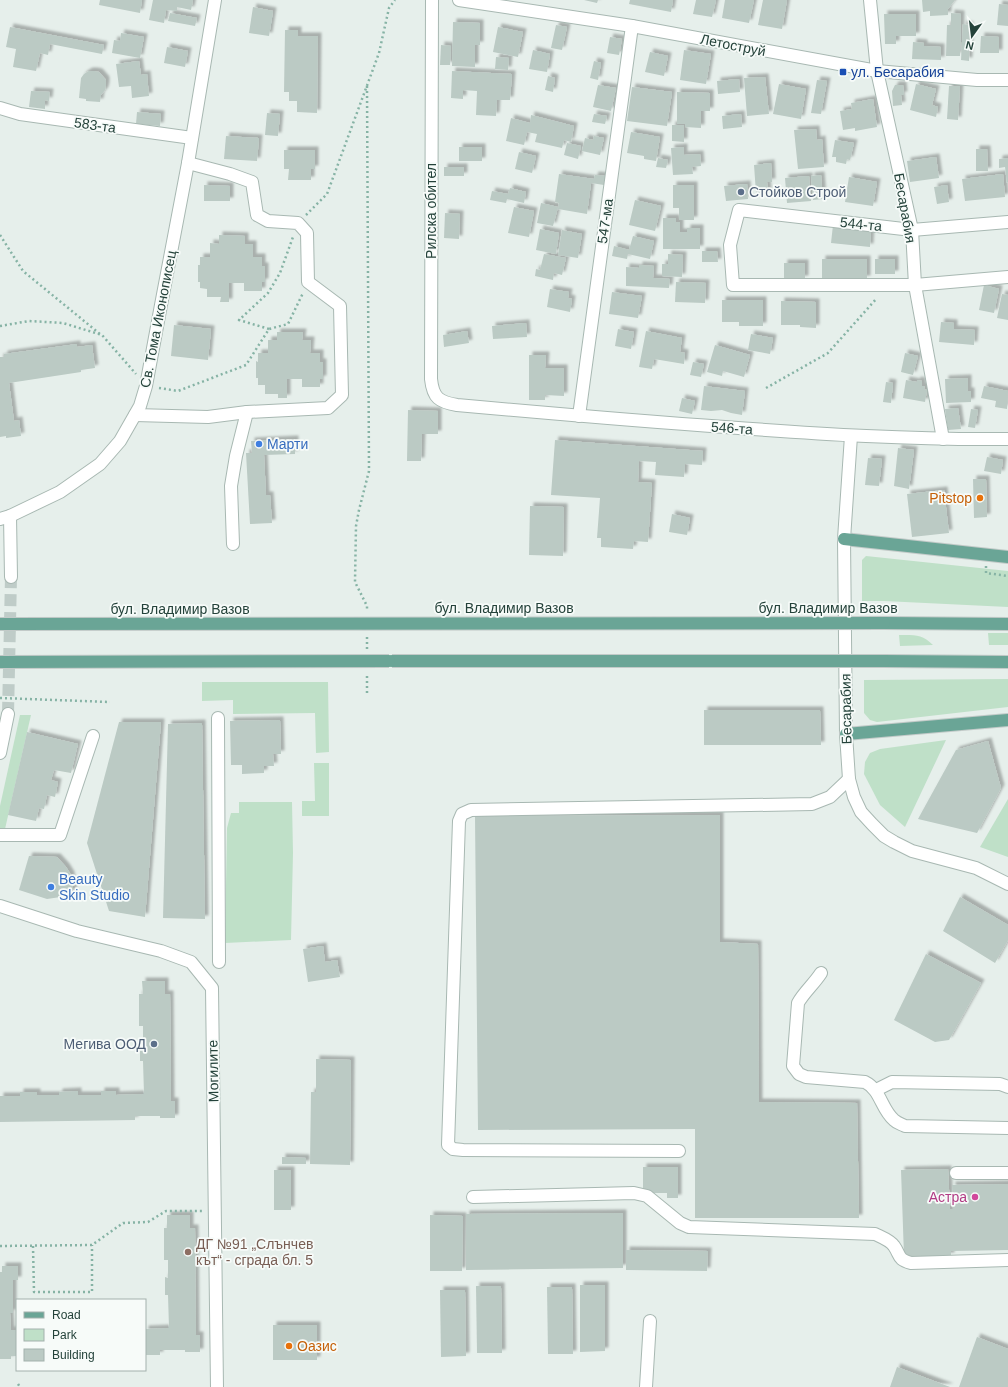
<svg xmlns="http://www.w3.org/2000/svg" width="1008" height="1387" viewBox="0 0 1008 1387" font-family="Helvetica,sans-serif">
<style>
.green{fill:#bfe0c8}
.building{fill:#bbcac4;filter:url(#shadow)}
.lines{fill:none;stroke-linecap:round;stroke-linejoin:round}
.minor-tunnel{stroke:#bfccc8;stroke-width:12;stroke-dasharray:12 6;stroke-linecap:butt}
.minor-casing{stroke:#a8b8b2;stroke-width:14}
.major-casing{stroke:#c2cac8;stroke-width:14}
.path{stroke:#86b3a5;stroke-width:2.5;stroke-dasharray:2 3;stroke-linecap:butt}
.minor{stroke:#fff;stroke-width:12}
.major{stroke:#6aa596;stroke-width:12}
.major-bridge-casing{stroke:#c2cac8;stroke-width:14;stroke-linecap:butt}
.major-bridge{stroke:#6aa596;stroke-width:12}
.transit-dot{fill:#1a4fb4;stroke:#f7fbf9;stroke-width:1.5}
.service-dot{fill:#5c6f8a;stroke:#f7fbf9;stroke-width:1.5}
.shop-dot{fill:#3f7fe0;stroke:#f7fbf9;stroke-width:1.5}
.food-dot{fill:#e8710a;stroke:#f7fbf9;stroke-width:1.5}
.hotel-dot{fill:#d1479c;stroke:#f7fbf9;stroke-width:1.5}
.education-dot{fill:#8d6e63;stroke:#f7fbf9;stroke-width:1.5}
.labels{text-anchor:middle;stroke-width:3.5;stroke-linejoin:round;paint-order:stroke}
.street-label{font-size:14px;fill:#24423a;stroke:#f7fbf9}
.transit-label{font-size:14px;fill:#164399;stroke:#f7fbf9;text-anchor:start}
.service-label{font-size:14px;fill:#4e5e75;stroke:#f7fbf9;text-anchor:start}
.shop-label{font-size:14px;fill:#366cbe;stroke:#f7fbf9;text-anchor:start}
.food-label{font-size:14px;fill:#c56008;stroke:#f7fbf9;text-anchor:end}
.hotel-label{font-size:14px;fill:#b23c85;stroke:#f7fbf9;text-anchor:end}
.education-label{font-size:14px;fill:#785e54;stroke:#f7fbf9;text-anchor:start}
</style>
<defs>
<filter id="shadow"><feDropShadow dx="3.5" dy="-3.5" stdDeviation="1" flood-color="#0004"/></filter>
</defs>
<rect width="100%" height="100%" fill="#e6efeb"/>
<g class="green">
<path d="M 866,556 L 1008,571 L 1008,607 L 884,601 L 862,601 L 862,560 Z"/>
<path d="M 988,633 L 1008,633 L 1008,645 L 989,645 Z"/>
<path d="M 899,635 C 915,635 922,634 933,645 L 900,646 Z"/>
<path d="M 1008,679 L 1008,707 L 877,722 L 870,720 L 864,713 L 864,680 Z"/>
<path d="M 202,682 L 328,682 L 329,752 L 316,753 L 315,713 L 233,714 L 233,700 L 202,701 Z"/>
<path d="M 20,715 L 31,715 L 5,829 L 0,828 L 0,806 Z"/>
<path d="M 946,740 L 905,827 L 880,805 L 864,774 L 865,762 L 870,753 L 880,749 Z"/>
<path d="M 314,763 L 329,763 L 329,816 L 302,816 L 302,801 L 315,801 Z"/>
<path d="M 1008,799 L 1008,857 L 980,847 Z"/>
<path d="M 239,802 L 292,802 L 293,853 L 291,940 L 225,943 L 227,828 L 231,813 L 239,813 Z"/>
</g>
<g class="building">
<path d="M 100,0 L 142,0 L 140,13 L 99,5 Z"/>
<path d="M 153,0 L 193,0 L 191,10 L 177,7 L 177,11 L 166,10 L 164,23 L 149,20 Z"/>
<path d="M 584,0 L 598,0 L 597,3 Z"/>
<path d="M 630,0 L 673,0 L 671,12 L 629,4 Z"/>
<path d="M 696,0 L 716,0 L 712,17 L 693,14 Z"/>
<path d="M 725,0 L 754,0 L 749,23 L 722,18 Z"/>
<path d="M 763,0 L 787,0 L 782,29 L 758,25 Z"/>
<path d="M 922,0 L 955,0 L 948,9 L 948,15 L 930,16 L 930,11 L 923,12 Z"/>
<path d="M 999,4 L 1008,5 L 1008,26 L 997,25 Z"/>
<path d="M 253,7 L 273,11 L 269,36 L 249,33 Z"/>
<path d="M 170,13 L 197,18 L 195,26 L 168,21 Z"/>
<path d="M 951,13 L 961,14 L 960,56 L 946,56 L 947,25 L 951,25 Z"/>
<path d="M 884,14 L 916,14 L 916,36 L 896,36 L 896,44 L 885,44 Z"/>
<path d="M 453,22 L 480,23 L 480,45 L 475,45 L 475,67 L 452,66 Z"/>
<path d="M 963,24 L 970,25 L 969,61 L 961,60 Z"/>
<path d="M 556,25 L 567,27 L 562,50 L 551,48 Z"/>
<path d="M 10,27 L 104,45 L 102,54 L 50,44 L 48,55 L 40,53 L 36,71 L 13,67 L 16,49 L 6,47 Z"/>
<path d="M 498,27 L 523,32 L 518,57 L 493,52 Z"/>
<path d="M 285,30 L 298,30 L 298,36 L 318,36 L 317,113 L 297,112 L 297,101 L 289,101 L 289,92 L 284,92 Z"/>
<path d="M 121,33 L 144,37 L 140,58 L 112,53 L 114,40 L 120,41 Z"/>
<path d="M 981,36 L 999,37 L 999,53 L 980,53 Z"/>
<path d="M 610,37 L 622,39 L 619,55 L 607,53 Z"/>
<path d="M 913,42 L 924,43 L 924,46 L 941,47 L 941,60 L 912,59 Z"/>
<path d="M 441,45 L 451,46 L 450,65 L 440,65 Z"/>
<path d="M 167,47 L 188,51 L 185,67 L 164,63 Z"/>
<path d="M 533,50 L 550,54 L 547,72 L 529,69 Z"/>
<path d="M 684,50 L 711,54 L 706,84 L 680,80 Z"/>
<path d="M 650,52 L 668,56 L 664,76 L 645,72 Z"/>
<path d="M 496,57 L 509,58 L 508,70 L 495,69 Z"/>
<path d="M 139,61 L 141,75 L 147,74 L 149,96 L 132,98 L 131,86 L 119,87 L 116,64 Z"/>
<path d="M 594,61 L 601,63 L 598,80 L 590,78 Z"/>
<path d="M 89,71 L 94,71 L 99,72 L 106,80 L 106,85 L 105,90 L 101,95 L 100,102 L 86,101 L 86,99 L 79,98 L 81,78 L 84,74 Z"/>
<path d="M 452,71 L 512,74 L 510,100 L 497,100 L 496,116 L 476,115 L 477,91 L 463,90 L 463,99 L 451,98 Z"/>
<path d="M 548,76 L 555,78 L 553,92 L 545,90 Z"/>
<path d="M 765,77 L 769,114 L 747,116 L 744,78 Z"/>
<path d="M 739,79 L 740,92 L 718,94 L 717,81 Z"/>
<path d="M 817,80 L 827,81 L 821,114 L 811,113 Z"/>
<path d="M 779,84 L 806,89 L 801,119 L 773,114 Z"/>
<path d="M 916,84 L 936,89 L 932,105 L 938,107 L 936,117 L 910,110 Z"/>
<path d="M 598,85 L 616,88 L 611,111 L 593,107 Z"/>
<path d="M 895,85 L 903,85 L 904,95 L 901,95 L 902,105 L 893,106 L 892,91 Z"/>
<path d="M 949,86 L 960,86 L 958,120 L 947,119 Z"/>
<path d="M 632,87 L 672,92 L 667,126 L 627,121 Z"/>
<path d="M 31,91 L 50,92 L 49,101 L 45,100 L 45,109 L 29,107 Z"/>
<path d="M 677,92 L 710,93 L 710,111 L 701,111 L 701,128 L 685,127 L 685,124 L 677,124 Z"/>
<path d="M 873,99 L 877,127 L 855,131 L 855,128 L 843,130 L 840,111 L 852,109 L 851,103 Z"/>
<path d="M 137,112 L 161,114 L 160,126 L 136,124 Z"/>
<path d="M 267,113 L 280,114 L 278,136 L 265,135 Z"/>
<path d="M 594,114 L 607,116 L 605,124 L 592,122 Z"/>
<path d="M 741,114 L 742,127 L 723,129 L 722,116 Z"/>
<path d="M 531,115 L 574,126 L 571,142 L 564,140 L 562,148 L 535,142 L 537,134 L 527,132 L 524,145 L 506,141 L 511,118 L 530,123 Z"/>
<path d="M 672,125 L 684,125 L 684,142 L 672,141 Z"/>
<path d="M 816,129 L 817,140 L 822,139 L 824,167 L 798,169 L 794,130 Z"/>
<path d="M 631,132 L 660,137 L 656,161 L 644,159 L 644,156 L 627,153 Z"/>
<path d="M 226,136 L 259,138 L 257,161 L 224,159 Z"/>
<path d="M 594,136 L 604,138 L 600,155 L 582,151 L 585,138 L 593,140 Z"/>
<path d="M 835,140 L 854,143 L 850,160 L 847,159 L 846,164 L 836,162 L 836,157 L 832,157 Z"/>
<path d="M 567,143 L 581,146 L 578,159 L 564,155 Z"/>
<rect x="459" y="147" width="23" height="14"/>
<path d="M 684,147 L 684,155 L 700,154 L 701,166 L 692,167 L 693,174 L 673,175 L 671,148 Z"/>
<path d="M 976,149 L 987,149 L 988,171 L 976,171 Z"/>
<path d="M 284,150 L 315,150 L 315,169 L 311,169 L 311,180 L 288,180 L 289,169 L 284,169 Z"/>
<path d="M 519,152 L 536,156 L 532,173 L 515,169 Z"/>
<path d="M 936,157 L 939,178 L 910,182 L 907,161 Z"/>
<path d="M 658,158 L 668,160 L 666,168 L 656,167 Z"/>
<path d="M 1008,158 L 1008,182 L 1007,183 L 1005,167 L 999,168 L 999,159 Z"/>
<path d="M 771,163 L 772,182 L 767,182 L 768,192 L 756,193 L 754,165 Z"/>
<rect x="444" y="167" width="20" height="9"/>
<path d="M 559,174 L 594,179 L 595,175 L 606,176 L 604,185 L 591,183 L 587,214 L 558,209 L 559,203 L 555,202 Z"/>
<path d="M 1003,174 L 1005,197 L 965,201 L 962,179 Z"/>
<path d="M 821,175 L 823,199 L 813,200 L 811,176 Z"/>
<path d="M 809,176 L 811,201 L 787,203 L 785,178 Z"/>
<path d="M 849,177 L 877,182 L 873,206 L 845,202 Z"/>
<path d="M 747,184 L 748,199 L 726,201 L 724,186 Z"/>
<path d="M 204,185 L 230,186 L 230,201 L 204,201 Z"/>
<path d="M 673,185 L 694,185 L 694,220 L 679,220 L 679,208 L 673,208 Z"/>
<path d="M 947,185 L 949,202 L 937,204 L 934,187 Z"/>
<path d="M 510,188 L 526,192 L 524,203 L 507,199 L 506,203 L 490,200 L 492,191 L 508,194 Z"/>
<path d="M 635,200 L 661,206 L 655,231 L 629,225 Z"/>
<path d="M 541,203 L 558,207 L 553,226 L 537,223 Z"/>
<path d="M 514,207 L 534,211 L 529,237 L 508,233 Z"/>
<path d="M 445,213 L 460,214 L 459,239 L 444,238 Z"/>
<path d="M 663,218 L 676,218 L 676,222 L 680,222 L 680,232 L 687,232 L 687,228 L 700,228 L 700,249 L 663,249 Z"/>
<path d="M 833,225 L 871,229 L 870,247 L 831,243 Z"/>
<path d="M 540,229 L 559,233 L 556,254 L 536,250 Z"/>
<path d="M 562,230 L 582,234 L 578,258 L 558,255 Z"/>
<path d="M 219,235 L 245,236 L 245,244 L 253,244 L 253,257 L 262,257 L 262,266 L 265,266 L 265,282 L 262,282 L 262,291 L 244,291 L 244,283 L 229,283 L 229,302 L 220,302 L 221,297 L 207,297 L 207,289 L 200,288 L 200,282 L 198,282 L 198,265 L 200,265 L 200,257 L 210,257 L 210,243 L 219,244 Z"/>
<path d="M 633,236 L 654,241 L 650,259 L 628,254 L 627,259 L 612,256 L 614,246 L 629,250 Z"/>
<path d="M 702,251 L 717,251 L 718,262 L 702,262 Z"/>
<path d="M 544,254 L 566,258 L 562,275 L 554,273 L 553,280 L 535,276 L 536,269 L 540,270 Z"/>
<path d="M 668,254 L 683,255 L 682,277 L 662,276 L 662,264 L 668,264 Z"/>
<rect x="822" y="259" width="45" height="20"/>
<rect x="875" y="259" width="20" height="15"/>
<rect x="784" y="263" width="21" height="16"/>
<path d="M 639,265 L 654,266 L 653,278 L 670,279 L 669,288 L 626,286 L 626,267 L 639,268 Z"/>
<path d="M 676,282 L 706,283 L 705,303 L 675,302 Z"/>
<path d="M 984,285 L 999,289 L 994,313 L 979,310 Z"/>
<path d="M 550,289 L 569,292 L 568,298 L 572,299 L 570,312 L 547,307 Z"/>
<path d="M 612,292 L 642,296 L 638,318 L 609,314 Z"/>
<path d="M 1002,294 L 1008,295 L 1008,320 L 997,318 Z"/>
<path d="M 722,300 L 763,300 L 763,326 L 739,326 L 739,322 L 722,322 Z"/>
<path d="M 781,301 L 816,302 L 816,328 L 800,327 L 800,325 L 781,325 Z"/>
<path d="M 941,322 L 954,323 L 954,329 L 975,330 L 974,345 L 939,342 Z"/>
<path d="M 526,323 L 527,337 L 493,339 L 492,326 Z"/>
<path d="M 174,325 L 211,329 L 208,360 L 171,356 Z"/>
<path d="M 618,329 L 634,332 L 631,349 L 615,346 Z"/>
<path d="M 467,331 L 469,343 L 444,347 L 443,335 Z"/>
<path d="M 646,331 L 682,338 L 680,352 L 685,353 L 684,364 L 654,359 L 652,369 L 639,367 Z"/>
<path d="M 277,332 L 303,332 L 302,340 L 311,340 L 310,353 L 320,353 L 320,362 L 323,362 L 323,379 L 320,379 L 320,387 L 302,387 L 302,379 L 287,379 L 287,398 L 278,398 L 278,394 L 265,394 L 265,385 L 258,385 L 258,378 L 256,378 L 256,361 L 258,362 L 258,353 L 268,353 L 268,340 L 277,340 Z"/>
<path d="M 751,334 L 773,338 L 770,354 L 748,350 Z"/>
<path d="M 77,344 L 77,347 L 92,345 L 95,368 L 81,370 L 81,372 L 9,383 L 14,421 L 19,420 L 21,436 L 6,438 L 6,436 L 0,437 L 0,357 L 4,357 L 4,354 Z"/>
<path d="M 715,345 L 750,355 L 744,377 L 723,371 L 722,376 L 707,372 Z"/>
<path d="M 905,353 L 918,356 L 913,375 L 901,372 Z"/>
<path d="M 529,355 L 546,355 L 545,368 L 564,368 L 564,396 L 545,395 L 545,400 L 529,400 Z"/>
<path d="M 693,362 L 704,364 L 701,377 L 690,375 Z"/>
<path d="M 968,378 L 968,391 L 971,391 L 971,402 L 946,403 L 945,379 Z"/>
<path d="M 906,380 L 917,382 L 917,380 L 922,381 L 922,386 L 925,386 L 924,389 L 927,390 L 925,402 L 903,398 Z"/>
<path d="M 886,382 L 893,383 L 891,403 L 883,402 Z"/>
<path d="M 704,386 L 745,391 L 742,415 L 731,413 L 722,410 L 711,411 L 701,410 Z"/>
<path d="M 984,386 L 1008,391 L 1007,409 L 995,407 L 996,401 L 981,398 Z"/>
<path d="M 682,398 L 695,401 L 692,414 L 679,411 Z"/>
<path d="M 958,408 L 961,429 L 948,430 L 945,409 Z"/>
<path d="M 971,409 L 978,410 L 975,428 L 968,427 Z"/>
<path d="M 408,410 L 438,411 L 438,434 L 422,434 L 421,461 L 407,461 Z"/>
<path d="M 295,439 L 295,454 L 264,455 L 266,495 L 270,495 L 272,523 L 250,524 L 246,453 L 252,453 L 251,441 Z"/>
<path d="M 555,440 L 703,451 L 702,465 L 685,464 L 684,477 L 655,475 L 656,462 L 639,461 L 638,482 L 652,483 L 648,542 L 634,541 L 633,549 L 601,547 L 601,538 L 597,538 L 600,498 L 551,495 Z"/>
<path d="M 898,448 L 914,450 L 909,489 L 894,486 Z"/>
<path d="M 987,457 L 1003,460 L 1001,474 L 984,471 Z"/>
<path d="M 868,458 L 882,459 L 879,486 L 865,485 Z"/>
<path d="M 973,479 L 986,479 L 987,517 L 974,518 Z"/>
<path d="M 944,490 L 949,533 L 912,537 L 907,494 Z"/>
<path d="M 530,506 L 564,507 L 563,556 L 529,555 Z"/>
<path d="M 672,514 L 690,518 L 687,535 L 669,532 Z"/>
<path d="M 704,710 L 820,710 L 821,745 L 704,745 Z"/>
<path d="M 280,720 L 281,754 L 273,754 L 274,766 L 264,766 L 264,773 L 242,774 L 242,765 L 231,765 L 230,721 Z"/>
<path d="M 119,722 L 161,722 L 145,917 L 109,911 L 87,843 Z"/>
<path d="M 202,723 L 205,919 L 163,918 L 168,724 Z"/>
<path d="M 27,732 L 78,744 L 71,773 L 54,770 L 51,780 L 58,782 L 55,797 L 47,795 L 44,809 L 39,808 L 36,821 L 8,815 Z"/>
<path d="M 988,741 L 1001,788 L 977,833 L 918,819 L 956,750 Z"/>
<path d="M 720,815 L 720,942 L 758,944 L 759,1102 L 857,1103 L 859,1218 L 695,1218 L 695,1129 L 478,1130 L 475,816 Z"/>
<path d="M 29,856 L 57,857 L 66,867 L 71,875 L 74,895 L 47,899 L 19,890 Z"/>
<path d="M 960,897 L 1008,925 L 1008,940 L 995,963 L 943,931 Z"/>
<path d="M 323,946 L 325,962 L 337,960 L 340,977 L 308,982 L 303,949 Z"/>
<path d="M 926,954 L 981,983 L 949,1040 L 935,1042 L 894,1020 Z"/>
<path d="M 142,981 L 165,981 L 165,994 L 170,994 L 171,1101 L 175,1101 L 175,1118 L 160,1118 L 160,1116 L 135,1116 L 135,1120 L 0,1122 L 0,1096 L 20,1096 L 20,1092 L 37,1092 L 37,1095 L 59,1095 L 59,1092 L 78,1091 L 78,1095 L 101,1095 L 101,1091 L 116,1091 L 116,1095 L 144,1094 L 143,1061 L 140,1061 L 140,1044 L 143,1043 L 143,1026 L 139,1026 L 139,994 L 143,994 Z"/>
<path d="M 316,1059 L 351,1060 L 350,1165 L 310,1164 L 311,1092 L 316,1092 Z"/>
<path d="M 282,1157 L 306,1158 L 306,1164 L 282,1164 Z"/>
<path d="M 643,1167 L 678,1167 L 678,1198 L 667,1198 L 667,1193 L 643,1193 Z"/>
<path d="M 948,1169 L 950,1209 L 953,1209 L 952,1185 L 1008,1184 L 1008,1250 L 951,1251 L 951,1256 L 904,1256 L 901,1170 Z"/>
<rect x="274" y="1170" width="17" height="40"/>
<path d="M 623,1213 L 623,1268 L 466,1270 L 466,1214 Z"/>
<path d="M 167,1215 L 190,1215 L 190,1228 L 195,1228 L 196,1335 L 200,1335 L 200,1352 L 185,1352 L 185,1350 L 160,1350 L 160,1355 L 145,1355 L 145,1329 L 169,1328 L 168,1295 L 165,1295 L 165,1277 L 168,1278 L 168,1260 L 164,1260 L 164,1228 L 167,1228 Z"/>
<path d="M 430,1215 L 463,1216 L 462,1271 L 430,1271 Z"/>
<path d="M 626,1250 L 708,1251 L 707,1271 L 626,1270 Z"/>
<path d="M 2,1266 L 18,1266 L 18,1280 L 13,1280 L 13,1313 L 10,1313 L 11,1330 L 17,1330 L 17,1356 L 11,1356 L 11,1359 L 0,1359 L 0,1272 L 2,1272 Z"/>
<path d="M 580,1285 L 605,1285 L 605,1351 L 580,1352 Z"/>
<path d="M 476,1286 L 501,1286 L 502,1353 L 477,1353 Z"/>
<path d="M 547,1287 L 572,1287 L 573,1354 L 548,1354 Z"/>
<path d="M 440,1290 L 465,1290 L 466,1356 L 441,1357 Z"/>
<rect x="273" y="1325" width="44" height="35"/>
<path d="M 977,1337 L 1008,1349 L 1008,1387 L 959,1387 Z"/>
<path d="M 897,1367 L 950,1387 L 890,1387 Z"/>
</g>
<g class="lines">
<path class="minor-tunnel" d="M 8,714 L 11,577"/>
<defs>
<g id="minor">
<path d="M 432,0 L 431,379 C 433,398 439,402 457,405 C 546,413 636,421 725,427 C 819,434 913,440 1008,439"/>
<path d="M 459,0 L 632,26 L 877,71 L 977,80 L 1008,80"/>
<path d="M 870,0 L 877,71 L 912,230 L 915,285 L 943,439"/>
<path d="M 0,108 L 20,114 L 192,138"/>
<path d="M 1008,222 L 912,230 L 739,210 L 730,245 L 733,285 L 915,285 L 1008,277"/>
<path d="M 135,415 L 208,417 L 247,412 L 328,408 L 342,395 L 340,306 L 308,282 L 307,233 L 298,223 L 268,221 L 257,215 L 252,182 L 230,174 L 188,163"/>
<path d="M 579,416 L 632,26"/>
<path d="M 851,436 L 844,539 L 846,734 L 849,779 L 854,797 L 861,812 L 872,824 L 884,836 L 894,842 L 912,851 L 976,868 L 1008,884"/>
<path d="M 10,516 L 11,577"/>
<path d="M 0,519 L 10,516 L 60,492 L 100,464 L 120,441 L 140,406 L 146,386 L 161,305 L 188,163 L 215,0"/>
<path d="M 233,544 L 231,486 L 236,456 L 247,412"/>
<path d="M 218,718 L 219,962"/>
<path d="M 0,753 L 8,714"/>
<path d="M 0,835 L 60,835 L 93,736"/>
<path d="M 0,906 L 77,931 L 161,951 L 191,962 L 212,988 L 217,1387"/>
<path d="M 821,973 C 814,984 804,992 798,1003 L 793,1066 L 799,1074 L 806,1077 L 865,1082 C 881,1090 881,1109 894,1120 C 897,1123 901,1124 905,1126 L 1008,1128"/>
<path d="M 876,1090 L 892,1082 L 1000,1084 L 1008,1087"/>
<path d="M 679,1151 L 463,1150 L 453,1149 L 448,1145 L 459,821 L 462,814 L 471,810 L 812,804 L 830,797 L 849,779"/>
<path d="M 956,1173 L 1008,1173"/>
<path d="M 473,1197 L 634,1193 L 647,1196 L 680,1223 L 689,1227 L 875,1234 C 881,1237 890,1240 894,1246 C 901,1256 897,1259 911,1263 L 1008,1260"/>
<path d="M 646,1387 L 650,1321"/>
</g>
<g id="major">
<path d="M 844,539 L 1008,557"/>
<path d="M 884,623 L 1008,624"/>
<path d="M 884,661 L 1008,662"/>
<path d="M 846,734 L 1008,720"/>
</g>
</defs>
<use href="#minor" class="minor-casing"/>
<use href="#major" class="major-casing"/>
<g class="path">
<path d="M 367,86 L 369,471 L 359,510 L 356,526 L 355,582 L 367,606 L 367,611"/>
<path d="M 306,215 L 327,194 L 379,53 L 389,8 L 395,0"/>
<path d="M 0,235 L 23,271 L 100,334"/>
<path d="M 0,326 L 29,321 L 63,323 L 102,335 L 136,374"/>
<path d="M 269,329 L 239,320 L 268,293 L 280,273 L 293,237"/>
<path d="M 159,388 L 178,391 L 246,365 L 269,329 L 288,324 L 303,293"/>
<path d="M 766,388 L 828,353 L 877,298"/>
<path d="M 986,566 L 986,573 L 1008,576"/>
<path d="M 367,649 L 367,636"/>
<path d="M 367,693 L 367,674"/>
<path d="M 0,698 L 110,702"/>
<path d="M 0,1246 L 92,1245 L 123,1223 L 148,1222 L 166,1211 L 203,1211"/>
<path d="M 33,1246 L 34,1292 L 92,1292 L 92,1245"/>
<path d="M 18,1384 L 20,1387"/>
</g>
<use href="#minor" class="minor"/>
<use href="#major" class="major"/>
<defs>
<g id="major-bridge">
<path d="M 0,624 L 884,623"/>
<path d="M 392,661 L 884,661"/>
<path d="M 0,662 L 389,661"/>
</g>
</defs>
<use href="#major-bridge" class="major-bridge-casing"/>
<use href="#major-bridge" class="major-bridge"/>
</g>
<rect class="transit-dot" x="839" y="68" width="8" height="8" rx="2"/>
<g class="service-dot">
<circle cx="741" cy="192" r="4"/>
<circle cx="154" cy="1044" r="4"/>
</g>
<g class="shop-dot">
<circle cx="259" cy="444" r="4"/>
<circle cx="51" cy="887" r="4"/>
</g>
<g class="food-dot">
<circle cx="980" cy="498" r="4"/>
<circle cx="289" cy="1346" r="4"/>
</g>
<circle class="hotel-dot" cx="975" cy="1197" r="4"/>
<circle class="education-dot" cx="188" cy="1252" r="4"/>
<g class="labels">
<g class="street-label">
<text transform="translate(733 45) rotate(11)" y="5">Летоструй</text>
<text transform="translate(95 125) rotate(8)" y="5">583-та</text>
<text transform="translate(905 208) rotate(80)" y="5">Бесарабия</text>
<text transform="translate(431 211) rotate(-90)" y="5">Рилска обител</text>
<text transform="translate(605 221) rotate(-82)" y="5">547-ма</text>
<text transform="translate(861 224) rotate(6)" y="5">544-та</text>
<text transform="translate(158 319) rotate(-79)" y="5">Св. Тома Иконописец</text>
<text transform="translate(732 428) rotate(4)" y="5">546-та</text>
<text x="504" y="613">бул. Владимир Вазов</text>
<text x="828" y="613">бул. Владимир Вазов</text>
<text x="180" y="614">бул. Владимир Вазов</text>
<text transform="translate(846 709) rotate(-91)" y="5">Бесарабия</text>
<text transform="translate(213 1071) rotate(-91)" y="5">Могилите</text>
</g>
<g class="transit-label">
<text x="851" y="77">ул. Бесарабия</text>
</g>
<g class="service-label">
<text x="749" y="197">Стойков Строй</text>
<text x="146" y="1049" text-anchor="end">Мегива ООД</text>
</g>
<g class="shop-label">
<text x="267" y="449">Марти</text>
<text x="59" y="884">Beauty<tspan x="59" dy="16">Skin Studio</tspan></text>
</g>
<g class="food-label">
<text x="972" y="503">Pitstop</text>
<text x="297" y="1351" text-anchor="start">Оазис</text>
</g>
<g class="hotel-label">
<text x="967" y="1202">Астра</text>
</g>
<g class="education-label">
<text x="196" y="1249">ДГ №91 „Слънчев<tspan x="196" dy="16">кът“ - сграда бл. 5</tspan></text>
</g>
</g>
<rect x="16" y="1299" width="130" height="72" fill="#f7fbf9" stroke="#a3b1ad"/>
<rect x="24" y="1312" width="20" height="6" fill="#6aa596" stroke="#a3b1ad"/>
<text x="52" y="1319" font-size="12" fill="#24423a">Road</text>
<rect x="24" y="1329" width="20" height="12" fill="#bfe0c8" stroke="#a3b1ad"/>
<text x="52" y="1339" font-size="12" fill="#24423a">Park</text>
<rect x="24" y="1349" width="20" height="12" fill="#bbcac4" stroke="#a3b1ad"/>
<text x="52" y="1359" font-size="12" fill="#24423a">Building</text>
<g transform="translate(972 36) rotate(194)" stroke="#f7fbf9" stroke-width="3" paint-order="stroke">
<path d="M0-3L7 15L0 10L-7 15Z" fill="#24423a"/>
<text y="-6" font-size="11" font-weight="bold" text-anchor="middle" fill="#24423a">N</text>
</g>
</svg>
